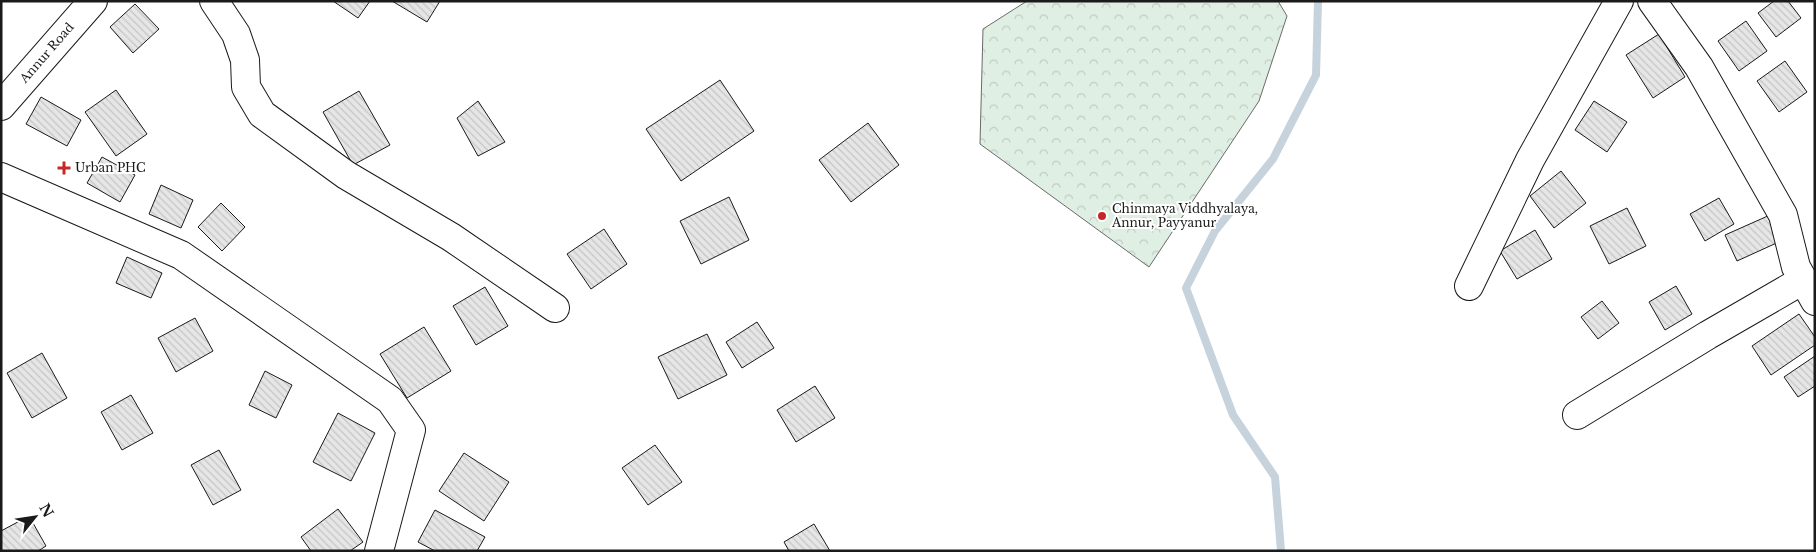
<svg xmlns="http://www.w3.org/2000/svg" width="1816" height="552" viewBox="0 0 1816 552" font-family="'Libre Baskerville',serif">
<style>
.park{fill:url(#park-crowns);stroke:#6a6a6a}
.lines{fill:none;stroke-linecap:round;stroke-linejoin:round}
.stream{stroke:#c6d2dc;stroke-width:8}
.building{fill:url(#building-back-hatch);stroke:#1a1a1a}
.minor-casing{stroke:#1a1a1a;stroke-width:30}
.major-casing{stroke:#1a1a1a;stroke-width:30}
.minor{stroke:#fff;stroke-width:28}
.major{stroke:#fff;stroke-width:28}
.poi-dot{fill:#c62828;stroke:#fff;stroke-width:2}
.labels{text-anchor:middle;stroke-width:4;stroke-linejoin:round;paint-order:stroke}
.street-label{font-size:12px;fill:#1a1a1a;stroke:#fff}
.poi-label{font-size:12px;fill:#1a1a1a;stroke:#fff;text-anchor:start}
</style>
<defs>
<pattern id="park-crowns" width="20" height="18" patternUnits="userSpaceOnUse" patternTransform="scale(1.25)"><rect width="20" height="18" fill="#e0efe3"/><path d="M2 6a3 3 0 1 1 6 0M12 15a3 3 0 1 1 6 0" fill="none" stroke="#c0ccc2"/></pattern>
<pattern id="building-back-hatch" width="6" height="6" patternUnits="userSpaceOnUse" patternTransform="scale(1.25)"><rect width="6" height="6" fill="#e6e6e6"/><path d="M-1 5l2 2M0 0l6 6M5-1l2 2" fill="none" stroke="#c5c5c5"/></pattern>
</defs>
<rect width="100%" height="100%" fill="#fff"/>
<path class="park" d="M 1027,1 L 1278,1 L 1287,16 L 1259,101 L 1149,267 L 980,144 L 983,29 Z"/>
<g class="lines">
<path class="stream" d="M 1281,551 L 1275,477 L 1233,415 L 1186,288 L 1215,231 L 1273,159 L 1316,75 L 1318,1"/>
</g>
<g class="building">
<path d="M 333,1 L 370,1 L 358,18 Z"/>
<path d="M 392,1 L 440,1 L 427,22 Z"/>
<path d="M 1774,1 L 1788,1 L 1801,18 L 1776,37 L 1758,13 Z"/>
<path d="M 135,4 L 159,29 L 133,53 L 110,27 Z"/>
<path d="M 1746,21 L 1767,51 L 1739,71 L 1718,41 Z"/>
<path d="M 1659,34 L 1685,77 L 1653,98 L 1626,55 Z"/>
<path d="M 1785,61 L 1807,92 L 1779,112 L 1757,81 Z"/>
<path d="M 720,80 L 754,131 L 681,181 L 646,129 Z"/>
<path d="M 116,90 L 147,134 L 116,156 L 85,112 Z"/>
<path d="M 359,91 L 390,145 L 353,165 L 323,112 Z"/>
<path d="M 41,97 L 81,120 L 67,146 L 26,124 Z"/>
<path d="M 478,101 L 505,142 L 478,156 L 457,118 Z"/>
<path d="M 1594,101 L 1627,122 L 1607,152 L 1575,130 Z"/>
<path d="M 868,123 L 899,165 L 851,202 L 819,160 Z"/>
<path d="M 102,157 L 135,175 L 120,202 L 87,183 Z"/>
<path d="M 1561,171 L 1586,203 L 1554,228 L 1530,196 Z"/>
<path d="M 161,185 L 193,200 L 181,228 L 149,214 Z"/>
<path d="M 729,197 L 749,240 L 701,264 L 680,221 Z"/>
<path d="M 1719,198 L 1734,224 L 1705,241 L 1690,214 Z"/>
<path d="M 221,203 L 245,227 L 222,251 L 198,227 Z"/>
<path d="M 1627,208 L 1646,246 L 1609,264 L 1590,226 Z"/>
<path d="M 1770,215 L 1781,241 L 1737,261 L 1725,235 Z"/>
<path d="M 604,229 L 627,264 L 591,289 L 567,254 Z"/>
<path d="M 1535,230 L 1552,259 L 1517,279 L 1500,251 Z"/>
<path d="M 127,257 L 162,273 L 151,298 L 116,283 Z"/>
<path d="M 1676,286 L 1692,314 L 1665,330 L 1649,302 Z"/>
<path d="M 485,287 L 508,326 L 476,345 L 453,306 Z"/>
<path d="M 1602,301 L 1619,323 L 1598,339 L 1581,317 Z"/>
<path d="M 1799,314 L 1815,337 L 1815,345 L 1771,375 L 1752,346 Z"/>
<path d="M 195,318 L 213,351 L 176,372 L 158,338 Z"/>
<path d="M 757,322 L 774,348 L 742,368 L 726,342 Z"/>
<path d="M 424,327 L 451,371 L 407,398 L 380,354 Z"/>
<path d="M 707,334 L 727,375 L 678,399 L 658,357 Z"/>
<path d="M 42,353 L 67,398 L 32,418 L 7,373 Z"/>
<path d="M 1815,356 L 1815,386 L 1798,397 L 1784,377 Z"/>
<path d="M 265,371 L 292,385 L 276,418 L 249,405 Z"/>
<path d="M 815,386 L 835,418 L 796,442 L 777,410 Z"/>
<path d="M 131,395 L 153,433 L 122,450 L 101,412 Z"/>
<path d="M 338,413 L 375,433 L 351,481 L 313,462 Z"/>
<path d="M 655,445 L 682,482 L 648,505 L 622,468 Z"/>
<path d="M 219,450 L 241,490 L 213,505 L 191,465 Z"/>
<path d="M 464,453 L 509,482 L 484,521 L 439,491 Z"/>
<path d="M 338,509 L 363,542 L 350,551 L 311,551 L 301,537 Z"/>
<path d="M 435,510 L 485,537 L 477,551 L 435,551 L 418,542 Z"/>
<path d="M 29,516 L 46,546 L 38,551 L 1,551 L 1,531 Z"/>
<path d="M 814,524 L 830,551 L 789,551 L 784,542 Z"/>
</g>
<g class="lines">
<defs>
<g id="minor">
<path d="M 214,1 L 236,34 L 245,60 L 246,87 L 262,114 L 346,175 L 451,237 L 555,308"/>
<path d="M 1652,1 L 1699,67 L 1783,215 L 1796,267 L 1815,301"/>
<path d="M 1,177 L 181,255 L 390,400 L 411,430 L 379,551"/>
<path d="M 1469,286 L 1530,160 L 1619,1"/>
<path d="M 1577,415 L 1708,335 L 1803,280"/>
</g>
<path id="major" d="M 1,106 L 93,1"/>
</defs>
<use href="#minor" class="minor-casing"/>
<use href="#major" class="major-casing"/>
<use href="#minor" class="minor"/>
<use href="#major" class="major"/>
</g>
<g class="poi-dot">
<path d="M61.5 160.5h5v5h5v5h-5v5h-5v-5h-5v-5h5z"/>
<circle cx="1102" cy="216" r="5"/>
</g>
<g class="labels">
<g class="street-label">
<text transform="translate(47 53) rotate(-49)" y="4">Annur Road</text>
</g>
<g class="poi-label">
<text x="75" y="172">Urban PHC</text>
<text x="1112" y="213">Chinmaya Viddhyalaya,<tspan x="1112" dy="14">Annur, Payyanur</tspan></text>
</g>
</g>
<rect width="1816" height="552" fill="none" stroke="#1a1a1a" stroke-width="5"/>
<g transform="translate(35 517) rotate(60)" stroke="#ffffff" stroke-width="4" paint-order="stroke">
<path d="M0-4L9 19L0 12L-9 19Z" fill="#1a1a1a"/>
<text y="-8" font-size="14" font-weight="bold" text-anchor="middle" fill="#1a1a1a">N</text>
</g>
</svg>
